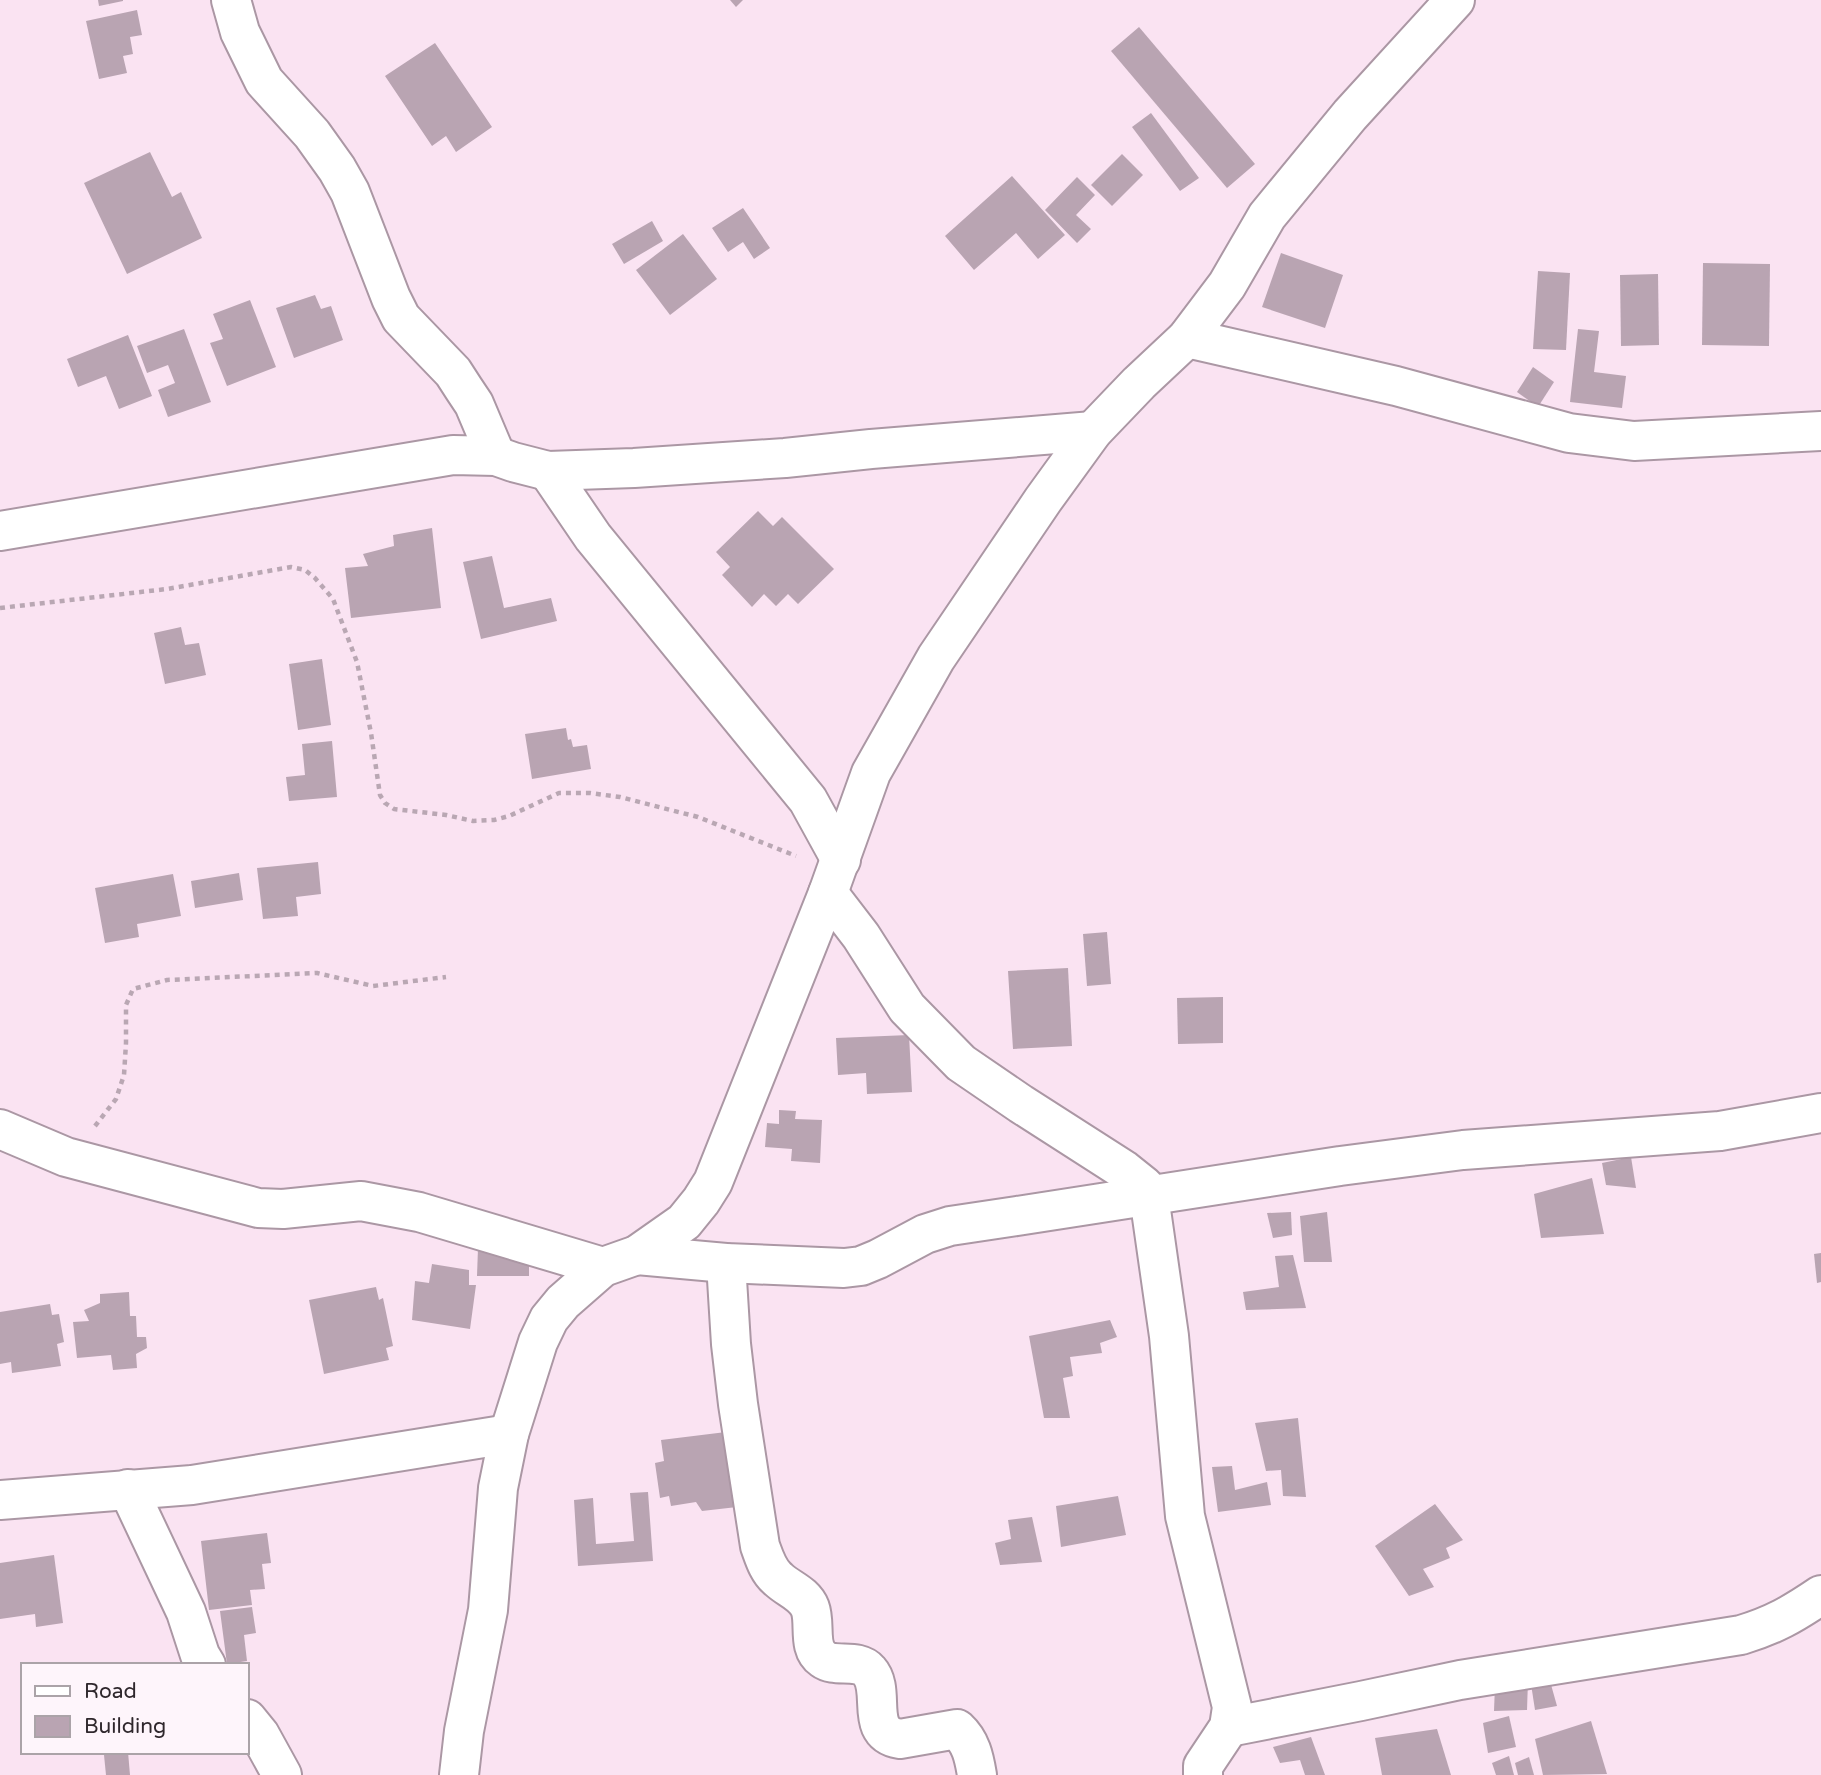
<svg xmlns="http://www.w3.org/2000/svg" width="1821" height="1775" viewBox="0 0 1821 1775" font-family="'Varela Round',sans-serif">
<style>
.building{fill:#b9a4b2}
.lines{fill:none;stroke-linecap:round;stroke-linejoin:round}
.street-casing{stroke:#ab97a4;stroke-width:42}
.path{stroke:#b9a7b3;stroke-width:4.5;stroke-dasharray:5 5;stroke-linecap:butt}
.street{stroke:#fff;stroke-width:38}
</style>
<rect width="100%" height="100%" fill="#fae3f2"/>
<g class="building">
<path d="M 98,0 L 123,0 L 123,1 L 99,6 Z"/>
<path d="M 730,0 L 743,0 L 736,7 Z"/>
<path d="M 137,10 L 142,35 L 130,37 L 133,54 L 123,56 L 127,73 L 99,79 L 86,21 Z"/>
<path d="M 1139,27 L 1255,164 L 1227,188 L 1111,51 Z"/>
<path d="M 435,43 L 492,127 L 456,152 L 446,136 L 432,146 L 385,76 Z"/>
<path d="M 1151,113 L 1199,178 L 1180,191 L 1132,127 Z"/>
<path d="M 150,152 L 172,197 L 181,192 L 202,238 L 127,274 L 84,183 Z"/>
<path d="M 1122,154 L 1143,175 L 1112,206 L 1091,185 Z"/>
<path d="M 1012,176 L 1065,235 L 1038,259 L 1016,233 L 974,270 L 945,236 Z"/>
<path d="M 1077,177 L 1095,195 L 1076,215 L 1091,229 L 1077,243 L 1045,210 Z"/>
<path d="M 743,208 L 770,248 L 754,259 L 743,242 L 728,252 L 712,228 Z"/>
<path d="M 652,221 L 663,241 L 624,264 L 612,244 Z"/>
<path d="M 683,234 L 717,279 L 670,315 L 636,270 Z"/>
<path d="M 1281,253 L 1343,275 L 1325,328 L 1262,307 Z"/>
<path d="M 1703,263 L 1770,264 L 1769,346 L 1702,345 Z"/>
<path d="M 1538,271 L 1570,273 L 1566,350 L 1533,349 Z"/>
<path d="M 1658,274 L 1659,345 L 1621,346 L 1620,275 Z"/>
<path d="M 315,295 L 321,309 L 331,306 L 343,340 L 294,358 L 276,308 Z"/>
<path d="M 250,300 L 276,367 L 227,386 L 210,343 L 223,339 L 213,314 Z"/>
<path d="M 184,329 L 211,402 L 168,417 L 158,390 L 175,383 L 168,365 L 147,373 L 137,346 Z"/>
<path d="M 1578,329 L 1599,331 L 1594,372 L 1626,376 L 1622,408 L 1570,402 Z"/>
<path d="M 128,335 L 152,396 L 119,409 L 106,376 L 78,387 L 67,359 Z"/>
<path d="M 1533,367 L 1554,382 L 1538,407 L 1517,392 Z"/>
<path d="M 758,511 L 773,526 L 782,517 L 834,569 L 798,604 L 788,594 L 776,606 L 764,594 L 752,607 L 722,575 L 730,567 L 716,552 Z"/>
<path d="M 432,528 L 441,608 L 351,618 L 345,568 L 368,566 L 363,554 L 394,546 L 393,535 Z"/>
<path d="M 492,556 L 504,608 L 551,598 L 557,621 L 481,639 L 463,562 Z"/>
<path d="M 181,627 L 185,645 L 199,643 L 206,675 L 165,684 L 154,633 Z"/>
<path d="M 322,659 L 331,725 L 298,730 L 289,664 Z"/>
<path d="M 566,728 L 568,740 L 571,739 L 573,747 L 587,745 L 591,769 L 532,779 L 525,734 Z"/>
<path d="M 332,741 L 337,797 L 289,801 L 286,777 L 305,775 L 302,744 Z"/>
<path d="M 318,862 L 321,894 L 296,897 L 298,916 L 263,919 L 257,868 Z"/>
<path d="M 239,873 L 243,900 L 195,908 L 191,881 Z"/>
<path d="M 173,874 L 181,916 L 137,924 L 139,937 L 105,943 L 95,888 Z"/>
<path d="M 1107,932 L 1111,984 L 1087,986 L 1083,934 Z"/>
<path d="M 1068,968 L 1072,1046 L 1013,1049 L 1008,971 Z"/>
<path d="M 1223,997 L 1223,1043 L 1178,1044 L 1177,998 Z"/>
<path d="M 909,1035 L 912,1092 L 867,1094 L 866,1073 L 838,1075 L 836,1038 Z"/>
<path d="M 779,1110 L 796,1111 L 795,1119 L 822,1120 L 820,1163 L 791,1161 L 792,1149 L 765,1147 L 767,1123 L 779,1124 Z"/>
<path d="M 1631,1157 L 1636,1188 L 1606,1185 L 1602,1163 Z"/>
<path d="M 1592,1178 L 1604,1234 L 1541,1238 L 1534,1194 Z"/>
<path d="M 1291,1212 L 1292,1235 L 1273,1238 L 1267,1213 Z"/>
<path d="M 1327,1212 L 1332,1262 L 1304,1262 L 1300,1216 Z"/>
<path d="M 478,1248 L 529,1249 L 529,1276 L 477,1276 Z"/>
<path d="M 1821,1253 L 1821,1282 L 1817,1283 L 1814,1254 Z"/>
<path d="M 1293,1255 L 1306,1308 L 1246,1310 L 1243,1292 L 1279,1287 L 1275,1256 Z"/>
<path d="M 432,1264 L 469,1270 L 469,1285 L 476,1285 L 470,1329 L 412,1320 L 415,1281 L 429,1283 Z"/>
<path d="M 376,1287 L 379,1300 L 383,1298 L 393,1346 L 386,1348 L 389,1360 L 324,1374 L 309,1300 Z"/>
<path d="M 129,1292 L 130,1316 L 136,1316 L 137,1337 L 146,1337 L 147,1348 L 136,1354 L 137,1368 L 113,1370 L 111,1355 L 77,1358 L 73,1322 L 89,1321 L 84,1310 L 100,1303 L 100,1294 Z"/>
<path d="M 50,1304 L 52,1315 L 59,1314 L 64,1342 L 57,1344 L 61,1366 L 12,1373 L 11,1362 L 0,1364 L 0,1312 Z"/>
<path d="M 1110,1320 L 1117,1337 L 1100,1343 L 1102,1353 L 1070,1357 L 1073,1376 L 1063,1378 L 1070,1418 L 1044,1418 L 1029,1336 Z"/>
<path d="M 1298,1418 L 1306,1497 L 1283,1496 L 1281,1470 L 1266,1471 L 1255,1423 Z"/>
<path d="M 726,1432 L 737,1507 L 702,1511 L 696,1502 L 671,1506 L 669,1496 L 660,1498 L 655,1463 L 664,1461 L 661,1440 Z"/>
<path d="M 1232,1466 L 1235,1490 L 1267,1482 L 1271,1505 L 1218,1512 L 1212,1467 Z"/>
<path d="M 648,1492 L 653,1561 L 578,1566 L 574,1500 L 593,1498 L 596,1544 L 634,1541 L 630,1493 Z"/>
<path d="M 1118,1496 L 1126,1535 L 1061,1547 L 1056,1506 Z"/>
<path d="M 1435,1504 L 1463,1540 L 1446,1548 L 1450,1558 L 1423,1569 L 1434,1587 L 1409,1596 L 1375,1546 Z"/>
<path d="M 1032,1517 L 1042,1562 L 1000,1565 L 995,1543 L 1011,1539 L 1008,1520 Z"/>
<path d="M 267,1533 L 271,1563 L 262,1564 L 265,1589 L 250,1590 L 252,1605 L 209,1610 L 201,1541 Z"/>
<path d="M 54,1555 L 63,1623 L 36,1627 L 35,1614 L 0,1619 L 0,1563 Z"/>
<path d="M 252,1607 L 256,1633 L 244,1635 L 247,1661 L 227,1664 L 220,1611 Z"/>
<path d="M 1528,1680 L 1527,1710 L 1494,1711 L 1495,1685 Z"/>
<path d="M 1550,1681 L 1557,1706 L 1535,1710 L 1531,1684 Z"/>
<path d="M 1509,1716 L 1516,1747 L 1488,1753 L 1483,1723 Z"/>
<path d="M 1591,1721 L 1607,1774 L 1543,1775 L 1535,1739 Z"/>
<path d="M 1437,1729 L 1451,1775 L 1382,1775 L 1375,1738 Z"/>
<path d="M 1311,1737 L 1325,1775 L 1305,1775 L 1300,1760 L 1280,1763 L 1273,1747 Z"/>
<path d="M 128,1752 L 130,1775 L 106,1775 L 104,1755 Z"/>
<path d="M 1509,1756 L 1514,1775 L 1496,1775 L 1492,1763 Z"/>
<path d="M 1529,1757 L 1534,1775 L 1518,1775 L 1515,1763 Z"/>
</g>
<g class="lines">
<defs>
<g id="street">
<path d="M 231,0 L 240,32 L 264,81 L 312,134 L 337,169 L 350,192 L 391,298 L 401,318 L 453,372 L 464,389 L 474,404 L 496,456"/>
<path d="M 1187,338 L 1396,386 L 1569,433 L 1634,441 L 1821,431"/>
<path d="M 548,471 L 593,537 L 808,800 L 841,860"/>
<path d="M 0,531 L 453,455 L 496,456 L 513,462 L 548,471 L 634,468 L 785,458 L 871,449 L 1093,431"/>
<path d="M 828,893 L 861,936 L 907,1008 L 961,1063 L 1021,1104 L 1124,1170 L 1144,1186 L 1149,1196 L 1169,1336 L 1185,1516 L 1232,1707 L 1229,1727 L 1203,1766 L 1203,1775"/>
<path d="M 0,1129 L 66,1157 L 258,1208 L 283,1209 L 361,1201 L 419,1212 L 603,1267"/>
<path d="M 637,1255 L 726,1263 L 844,1268 L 861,1266 L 878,1259 L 925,1234 L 950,1226 L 1017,1216 L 1340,1166 L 1463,1150 L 1720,1131 L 1821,1113"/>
<path d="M 726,1263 L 731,1344 L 738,1404 L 760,1546 C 764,1557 768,1571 778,1579 C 788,1589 804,1593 810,1608 C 816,1624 807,1648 823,1659 C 835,1668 858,1658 869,1671 C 887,1691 863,1733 900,1739 L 957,1729 C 971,1742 974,1757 977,1775"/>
<path d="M 128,1489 L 186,1612 L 200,1655 L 206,1665"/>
<path d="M 0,1500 L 192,1485 L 509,1434"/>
<path d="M 247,1719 L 260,1735 L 282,1775"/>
<path d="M 1229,1727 L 1361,1701 L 1460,1680 L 1741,1635 C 1774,1625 1793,1614 1821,1595"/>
<path d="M 459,1775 L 464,1731 L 488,1610 L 498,1488 L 509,1434 L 538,1342 L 549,1319 L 563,1302 L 603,1267 L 637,1255 L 684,1222 L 701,1201 L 713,1182 L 828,893 L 871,773 L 936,658 L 1043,500 L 1093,431 L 1139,383 L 1187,338 L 1227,285 L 1267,216 L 1350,115 L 1455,0"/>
</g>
</defs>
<use href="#street" class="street-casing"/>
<g class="path">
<path d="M 0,608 L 167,589 L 291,567 L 305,570 L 315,578 L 333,599 L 357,662 L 371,733 L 380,795 L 385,803 L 394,809 L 446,815 L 473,821 L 494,820 L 509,816 L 559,793 L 590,793 L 620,797 L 698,817 L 796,856"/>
<path d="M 95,1126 L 116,1099 L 124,1075 L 126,1043 L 126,1005 L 133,989 L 167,980 L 317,973 L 373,986 L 446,977"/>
</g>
<use href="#street" class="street"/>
</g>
<rect x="21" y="1663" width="228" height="91" fill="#fef5fb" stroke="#aba3a8" stroke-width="2"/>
<rect x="35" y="1686" width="35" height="10" fill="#ffffff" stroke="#aba3a8" stroke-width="2"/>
<text x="84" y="1698" font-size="21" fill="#2f272c">Road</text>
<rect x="35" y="1716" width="35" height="21" fill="#b9a4b2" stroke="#aba3a8" stroke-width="2"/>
<text x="84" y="1733" font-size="21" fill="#2f272c">Building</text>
</svg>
